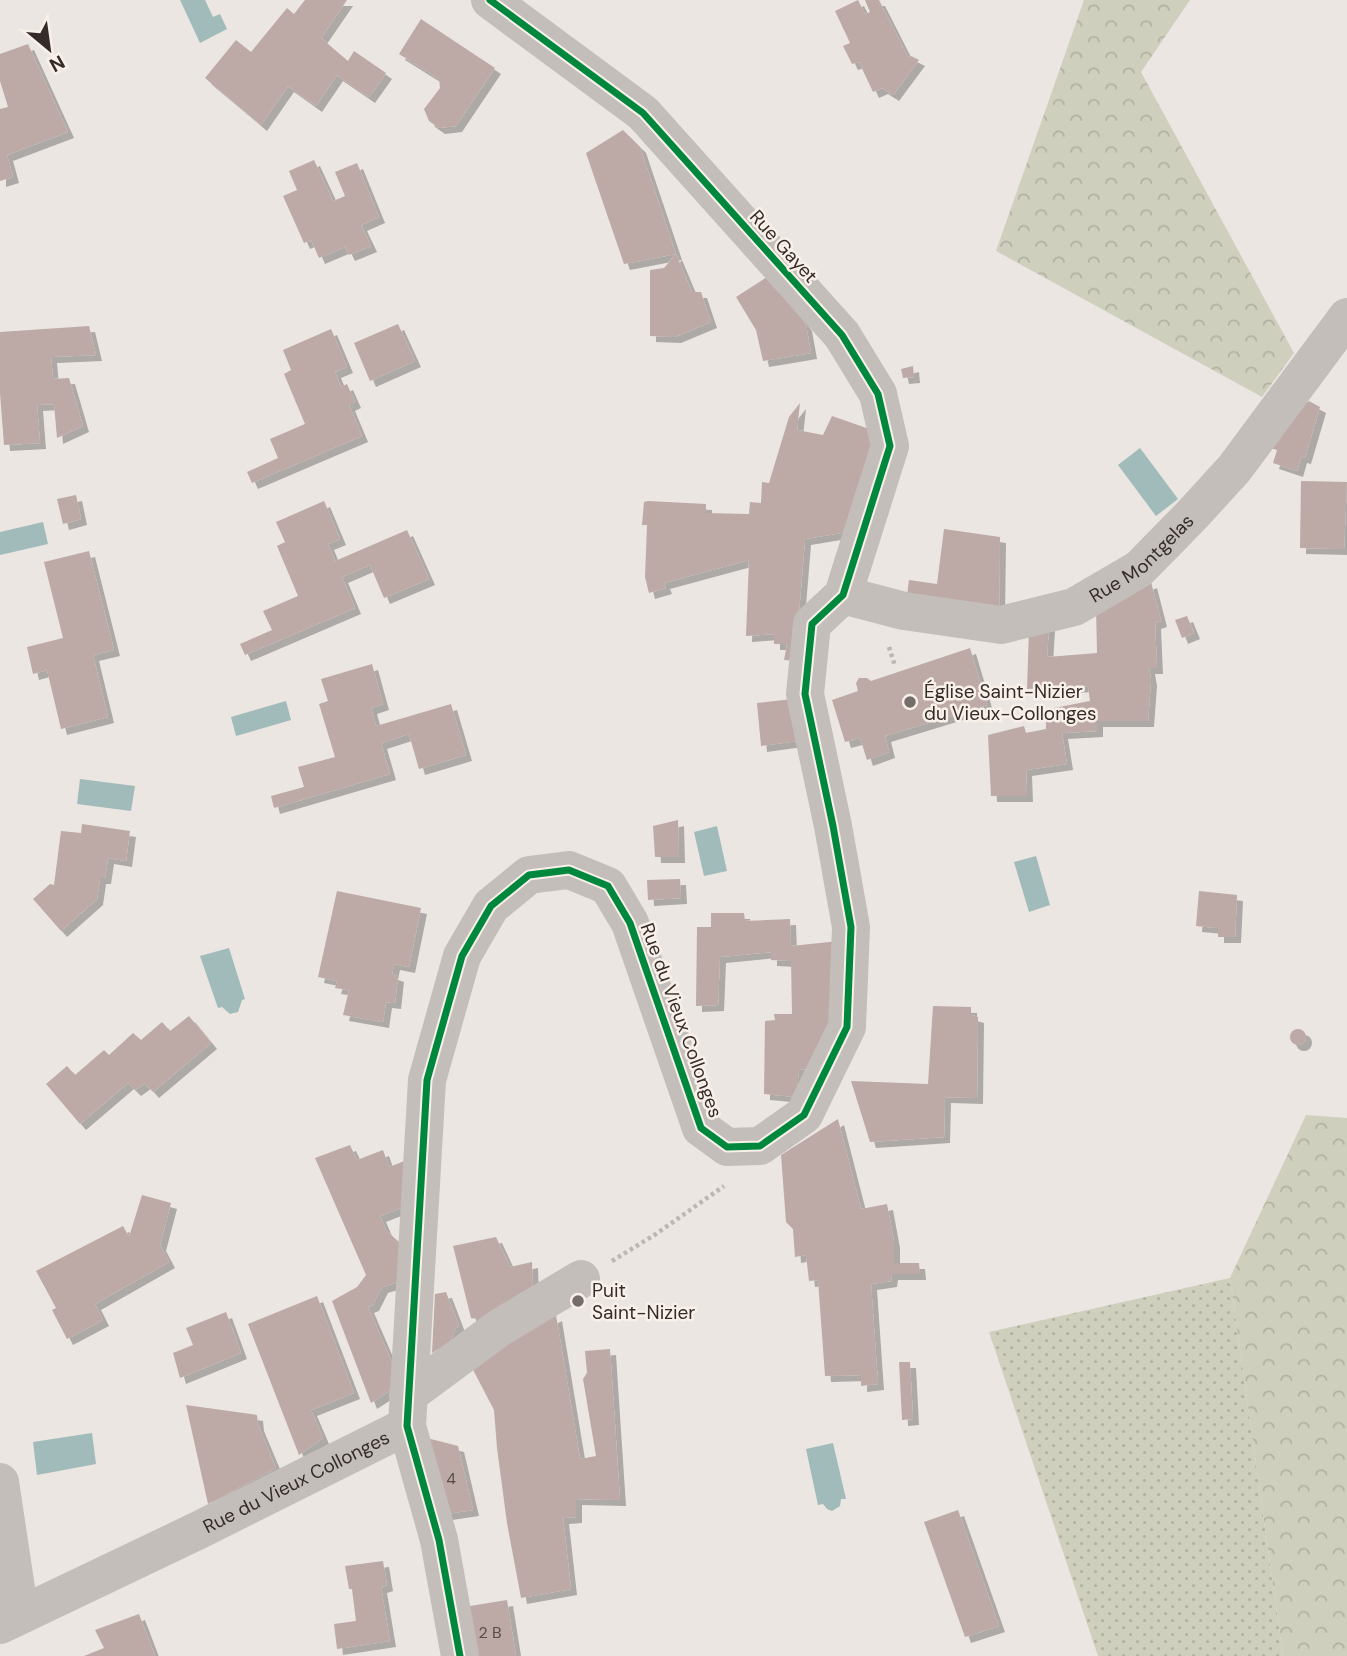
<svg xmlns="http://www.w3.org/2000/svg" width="1347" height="1656" viewBox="0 0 1347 1656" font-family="'DM Sans',sans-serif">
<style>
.grass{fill:url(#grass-dots)}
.forest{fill:url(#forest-crowns)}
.water{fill:#a0bbb9}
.building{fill:#bdaaa6;filter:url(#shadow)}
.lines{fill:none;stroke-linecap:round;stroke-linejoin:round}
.path{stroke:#bdb7b3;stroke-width:4.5;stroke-dasharray:3.5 3.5;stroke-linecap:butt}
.minor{stroke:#c4bebb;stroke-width:38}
.cycleway-casing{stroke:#f8f0e9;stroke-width:11}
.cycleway{stroke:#00873e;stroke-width:7}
.poi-dot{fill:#756d6a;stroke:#f8f0e9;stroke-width:2.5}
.labels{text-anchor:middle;stroke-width:5;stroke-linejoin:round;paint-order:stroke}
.number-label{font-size:16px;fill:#574c48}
.street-label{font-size:19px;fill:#352c29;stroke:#f8f0e9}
.poi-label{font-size:19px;fill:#352c29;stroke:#f8f0e9;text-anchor:start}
</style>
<defs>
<pattern id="grass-dots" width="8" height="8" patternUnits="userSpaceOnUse" patternTransform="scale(1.75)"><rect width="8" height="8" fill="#cecfbd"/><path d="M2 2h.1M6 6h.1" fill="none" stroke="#b2b2a2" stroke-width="1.8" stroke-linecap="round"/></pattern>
<pattern id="forest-crowns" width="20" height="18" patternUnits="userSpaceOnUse" patternTransform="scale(1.75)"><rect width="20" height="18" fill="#cecfbd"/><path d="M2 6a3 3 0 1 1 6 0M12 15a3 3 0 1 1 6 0" fill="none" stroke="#b2b2a2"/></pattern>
<filter id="shadow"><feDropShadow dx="6" dy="6" stdDeviation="0" flood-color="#0004"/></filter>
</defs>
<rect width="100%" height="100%" fill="#ebe6e2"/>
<path class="grass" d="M 1230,1278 L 1283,1656 L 1098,1656 L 989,1332 Z"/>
<g class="forest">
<path d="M 1084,0 L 1190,0 L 1141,72 L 1294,353 L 1262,397 L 996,251 Z"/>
<path d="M 1306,1115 L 1347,1118 L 1347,1656 L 1283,1656 L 1230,1278 Z"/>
</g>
<g class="water">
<path d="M 180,0 L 205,0 L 213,17 L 220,14 L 227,29 L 200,43 Z"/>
<path d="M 1140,448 L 1178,499 L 1156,516 L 1118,465 Z"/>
<path d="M 43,522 L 48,544 L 0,555 L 0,532 Z"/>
<path d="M 286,701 L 291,720 L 236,736 L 231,717 Z"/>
<path d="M 80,779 L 135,786 L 131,811 L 77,804 Z"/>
<path d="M 717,826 L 727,871 L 704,876 L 694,832 Z"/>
<path d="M 1036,856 L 1050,905 L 1029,912 L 1014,862 Z"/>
<path d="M 229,948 L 245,999 L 242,1000 L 238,1012 L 230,1014 L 222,1007 L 218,1008 L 200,956 Z"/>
<path d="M 92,1433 L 96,1464 L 37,1475 L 33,1442 Z"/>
<path d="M 833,1443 L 846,1499 L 841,1499 L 840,1506 L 832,1511 L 827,1509 L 823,1504 L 818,1505 L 806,1449 Z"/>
</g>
<g class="building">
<path d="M 305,0 L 347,0 L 321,38 L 348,61 L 354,51 L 386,73 L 369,97 L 337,75 L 316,106 L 288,86 L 261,125 L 205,78 L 236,40 L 251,52 L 287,8 L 294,14 Z"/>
<path d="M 858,0 L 865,14 L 870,12 L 865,0 L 879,0 L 908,57 L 911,56 L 919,60 L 893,95 L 882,88 L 873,92 L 859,62 L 852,64 L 843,46 L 850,43 L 835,11 Z"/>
<path d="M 421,19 L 495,68 L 456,126 L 439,128 L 429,121 L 424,109 L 440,88 L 439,79 L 399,54 Z"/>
<path d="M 28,44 L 68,132 L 7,155 L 13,177 L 0,181 L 0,109 L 8,107 L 0,81 L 0,54 Z"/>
<path d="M 623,130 L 640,147 L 676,254 L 624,264 L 586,153 Z"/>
<path d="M 314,160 L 333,201 L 345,196 L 335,172 L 357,163 L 379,217 L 361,225 L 371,246 L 349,255 L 345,247 L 319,258 L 311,240 L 304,243 L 283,196 L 297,190 L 289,171 Z"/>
<path d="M 676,254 L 692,292 L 701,292 L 711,322 L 675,337 L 650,336 L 650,270 L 664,268 Z"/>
<path d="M 770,275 L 806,325 L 811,353 L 763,361 L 756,330 L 736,297 Z"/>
<path d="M 398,324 L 415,361 L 370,381 L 354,343 Z"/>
<path d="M 89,326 L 96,355 L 51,357 L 53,379 L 69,378 L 83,426 L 57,438 L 54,404 L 37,405 L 40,443 L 4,445 L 0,393 L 0,332 Z"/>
<path d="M 331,329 L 347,367 L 335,372 L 341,387 L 347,384 L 355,402 L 349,405 L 362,436 L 252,483 L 247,472 L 278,458 L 270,439 L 305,424 L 284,374 L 291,370 L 283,350 Z"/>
<path d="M 913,366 L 914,377 L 903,378 L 901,369 Z"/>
<path d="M 1309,401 L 1320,407 L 1305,458 L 1301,457 L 1297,471 L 1273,463 L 1277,450 L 1270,448 L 1298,409 Z"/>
<path d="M 800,403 L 797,430 L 823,435 L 832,416 L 875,431 L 847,532 L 805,539 L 795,661 L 784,660 L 787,644 L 774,644 L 774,634 L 746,636 L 749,560 L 664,583 L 666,588 L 649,593 L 645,577 L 647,525 L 642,525 L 644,502 L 648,501 L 706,504 L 706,513 L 749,514 L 750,502 L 761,503 L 762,482 L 769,483 L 789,417 Z"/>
<path d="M 1301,481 L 1347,482 L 1344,549 L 1300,548 Z"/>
<path d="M 76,495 L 81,519 L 63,524 L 57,499 Z"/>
<path d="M 324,501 L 340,539 L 328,544 L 335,561 L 407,530 L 429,579 L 384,598 L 370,565 L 342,577 L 355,608 L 245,655 L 240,644 L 272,630 L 263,611 L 298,596 L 277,546 L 285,542 L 276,522 Z"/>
<path d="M 944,529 L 1000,537 L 999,612 L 906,603 L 909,580 L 937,584 Z"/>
<path d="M 89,551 L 114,650 L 93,655 L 108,717 L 61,729 L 47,670 L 33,674 L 27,647 L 63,638 L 44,562 Z"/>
<path d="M 1151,582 L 1161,621 L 1155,623 L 1157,668 L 1149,668 L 1151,680 L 1148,721 L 1097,721 L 1097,731 L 1062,733 L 1067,764 L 1026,770 L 1027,796 L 991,796 L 988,735 L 1024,726 L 1026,733 L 1046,729 L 1046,722 L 1056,719 L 1054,708 L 1090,701 L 1088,686 L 1027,689 L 1029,629 L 1049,625 L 1047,657 L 1097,653 L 1096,606 Z"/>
<path d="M 1187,616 L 1194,633 L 1182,638 L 1175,620 Z"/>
<path d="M 970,648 L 987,705 L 885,736 L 889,752 L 867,760 L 860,738 L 845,742 L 832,700 L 858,691 L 856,683 L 859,678 L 867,678 L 871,681 Z"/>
<path d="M 372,664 L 383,704 L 371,708 L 376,726 L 451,704 L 466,755 L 419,769 L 409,734 L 381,743 L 390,774 L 274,808 L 271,796 L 304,787 L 298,767 L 335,757 L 319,704 L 328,701 L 321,679 Z"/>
<path d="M 793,699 L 804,740 L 761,746 L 757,703 Z"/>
<path d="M 678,820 L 679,857 L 655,857 L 653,826 Z"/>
<path d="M 82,824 L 130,831 L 126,861 L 108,858 L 105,878 L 100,878 L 97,899 L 61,931 L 33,899 L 50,884 L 54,885 L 61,831 L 81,833 Z"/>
<path d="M 680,879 L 681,898 L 648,900 L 647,880 Z"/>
<path d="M 337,891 L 421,908 L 409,967 L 394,964 L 392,974 L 398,976 L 395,1003 L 386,1002 L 383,1022 L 343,1015 L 349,990 L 335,988 L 337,981 L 318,977 Z"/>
<path d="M 1199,891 L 1237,895 L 1235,937 L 1218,937 L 1218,928 L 1196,926 Z"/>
<path d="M 711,913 L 744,913 L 745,921 L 790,919 L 791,946 L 839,941 L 838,1022 L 816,1070 L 799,1069 L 796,1097 L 764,1094 L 765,1021 L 775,1020 L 774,1014 L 792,1014 L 791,961 L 771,960 L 771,952 L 720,957 L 718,1005 L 696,1006 L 697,927 L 711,927 Z"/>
<path d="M 933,1006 L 971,1007 L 971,1015 L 978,1017 L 977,1098 L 945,1097 L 944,1137 L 870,1142 L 851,1081 L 928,1084 Z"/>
<path d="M 189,1016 L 211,1043 L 153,1092 L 145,1083 L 135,1090 L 128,1083 L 80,1124 L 46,1084 L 67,1066 L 75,1075 L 104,1050 L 109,1055 L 133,1033 L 141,1040 L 162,1022 L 170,1031 Z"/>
<circle cx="1298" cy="1037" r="8"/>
<path d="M 838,1119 L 861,1209 L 887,1204 L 894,1242 L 894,1263 L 919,1263 L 920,1274 L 892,1274 L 891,1281 L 871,1284 L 878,1384 L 861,1386 L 861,1375 L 825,1376 L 818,1280 L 809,1281 L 806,1255 L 795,1257 L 793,1229 L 786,1222 L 781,1155 Z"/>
<path d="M 350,1145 L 357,1160 L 383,1150 L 389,1167 L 407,1160 L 403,1207 L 380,1216 L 386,1230 L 401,1244 L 398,1282 L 382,1287 L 373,1305 L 368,1307 L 393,1365 L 391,1390 L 371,1403 L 332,1301 L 357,1287 L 366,1275 L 315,1158 Z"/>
<path d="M 142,1195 L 171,1203 L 160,1245 L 169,1262 L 95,1304 L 103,1320 L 67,1339 L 52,1310 L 56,1308 L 36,1271 L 123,1226 L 129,1237 Z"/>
<path d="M 496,1237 L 510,1267 L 532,1262 L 533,1291 L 485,1320 L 471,1318 L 453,1246 Z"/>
<path d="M 446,1292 L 459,1326 L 456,1328 L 450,1342 L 432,1353 L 435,1294 Z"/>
<path d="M 317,1296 L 354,1393 L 311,1410 L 323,1438 L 299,1455 L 248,1324 Z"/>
<path d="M 226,1312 L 241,1353 L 180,1378 L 173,1353 L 193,1345 L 186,1328 Z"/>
<path d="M 556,1315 L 580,1459 L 596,1456 L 583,1379 L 587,1373 L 585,1351 L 610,1349 L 620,1500 L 576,1499 L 576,1517 L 563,1518 L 571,1589 L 521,1598 L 507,1523 L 497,1448 L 494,1410 L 469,1362 Z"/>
<path d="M 899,1362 L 910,1362 L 913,1419 L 902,1420 Z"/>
<path d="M 186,1405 L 257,1415 L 258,1425 L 276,1468 L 208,1504 Z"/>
<path d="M 427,1438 L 458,1446 L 473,1510 L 446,1514 Z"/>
<path d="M 958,1510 L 999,1626 L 965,1637 L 924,1522 Z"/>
<path d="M 383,1561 L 387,1585 L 381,1587 L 390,1641 L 337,1649 L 334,1624 L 356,1621 L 352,1589 L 349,1589 L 345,1566 Z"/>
<path d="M 507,1600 L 516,1656 L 472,1656 L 464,1607 Z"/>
<path d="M 139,1614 L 155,1656 L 84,1656 L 104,1648 L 95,1630 Z"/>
</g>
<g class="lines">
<g class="path">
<path d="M 889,647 L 895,666"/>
<path d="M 612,1261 L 656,1234 L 724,1186"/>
</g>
<g class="minor">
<path id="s1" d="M 843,595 L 904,611 L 1001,625 L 1074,607 L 1139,569 L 1191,516 L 1234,469 L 1347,317"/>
<path d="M 408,1395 L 499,1328 L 581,1279"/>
<path d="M 0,1482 L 20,1615"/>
<path id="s2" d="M 0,1625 L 199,1530 L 407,1426"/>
<path d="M 460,1656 L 439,1540 L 407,1426 L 427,1080 L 462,956 L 491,906 L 529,875 L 569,870 L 608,886 L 630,923 L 701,1128 L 727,1147 L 760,1146 L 804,1115 L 847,1027 L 851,927 L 833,826 L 805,694 L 812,624 L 843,595 L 890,446 L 878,394 L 842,335 L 643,113 L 490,0"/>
</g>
<defs>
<path id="cycleway" d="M 460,1656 L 439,1540 L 407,1426 L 427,1080 L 462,956 L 491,906 L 529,875 L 569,870 L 608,886 L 630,923 L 701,1128 L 727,1147 L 760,1146 L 804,1115 L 847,1027 L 851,927 L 833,826 L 805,694 L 812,624 L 843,595 L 890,446 L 878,394 L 842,335 L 643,113 L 490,0"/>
</defs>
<use href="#cycleway" class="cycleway-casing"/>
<use href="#cycleway" class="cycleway"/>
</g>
<g class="poi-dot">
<circle cx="910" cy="702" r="7"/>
<circle cx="578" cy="1301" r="7"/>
</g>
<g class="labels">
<g class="number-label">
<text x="451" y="1484">4</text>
<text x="490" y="1638">2 B</text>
</g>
<g class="street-label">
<text transform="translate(784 246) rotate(48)" y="7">Rue Gayet</text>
<text dy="7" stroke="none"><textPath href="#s1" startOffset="320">Rue Montgelas</textPath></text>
<text transform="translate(682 1020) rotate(70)" y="7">Rue du Vieux Collonges</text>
<text dy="7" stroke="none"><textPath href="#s2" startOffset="329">Rue du Vieux Collonges</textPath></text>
</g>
<g class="poi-label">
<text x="924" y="698">Église Saint-Nizier<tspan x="924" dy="22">du Vieux-Collonges</tspan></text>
<text x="592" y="1297">Puit<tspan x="592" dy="22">Saint-Nizier</tspan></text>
</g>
</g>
<g transform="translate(49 49) rotate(151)" stroke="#f8f0e9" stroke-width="5" paint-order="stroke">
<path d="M0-5L12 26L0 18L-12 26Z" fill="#352c29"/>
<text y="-10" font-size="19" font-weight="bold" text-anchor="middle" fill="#352c29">N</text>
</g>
</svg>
